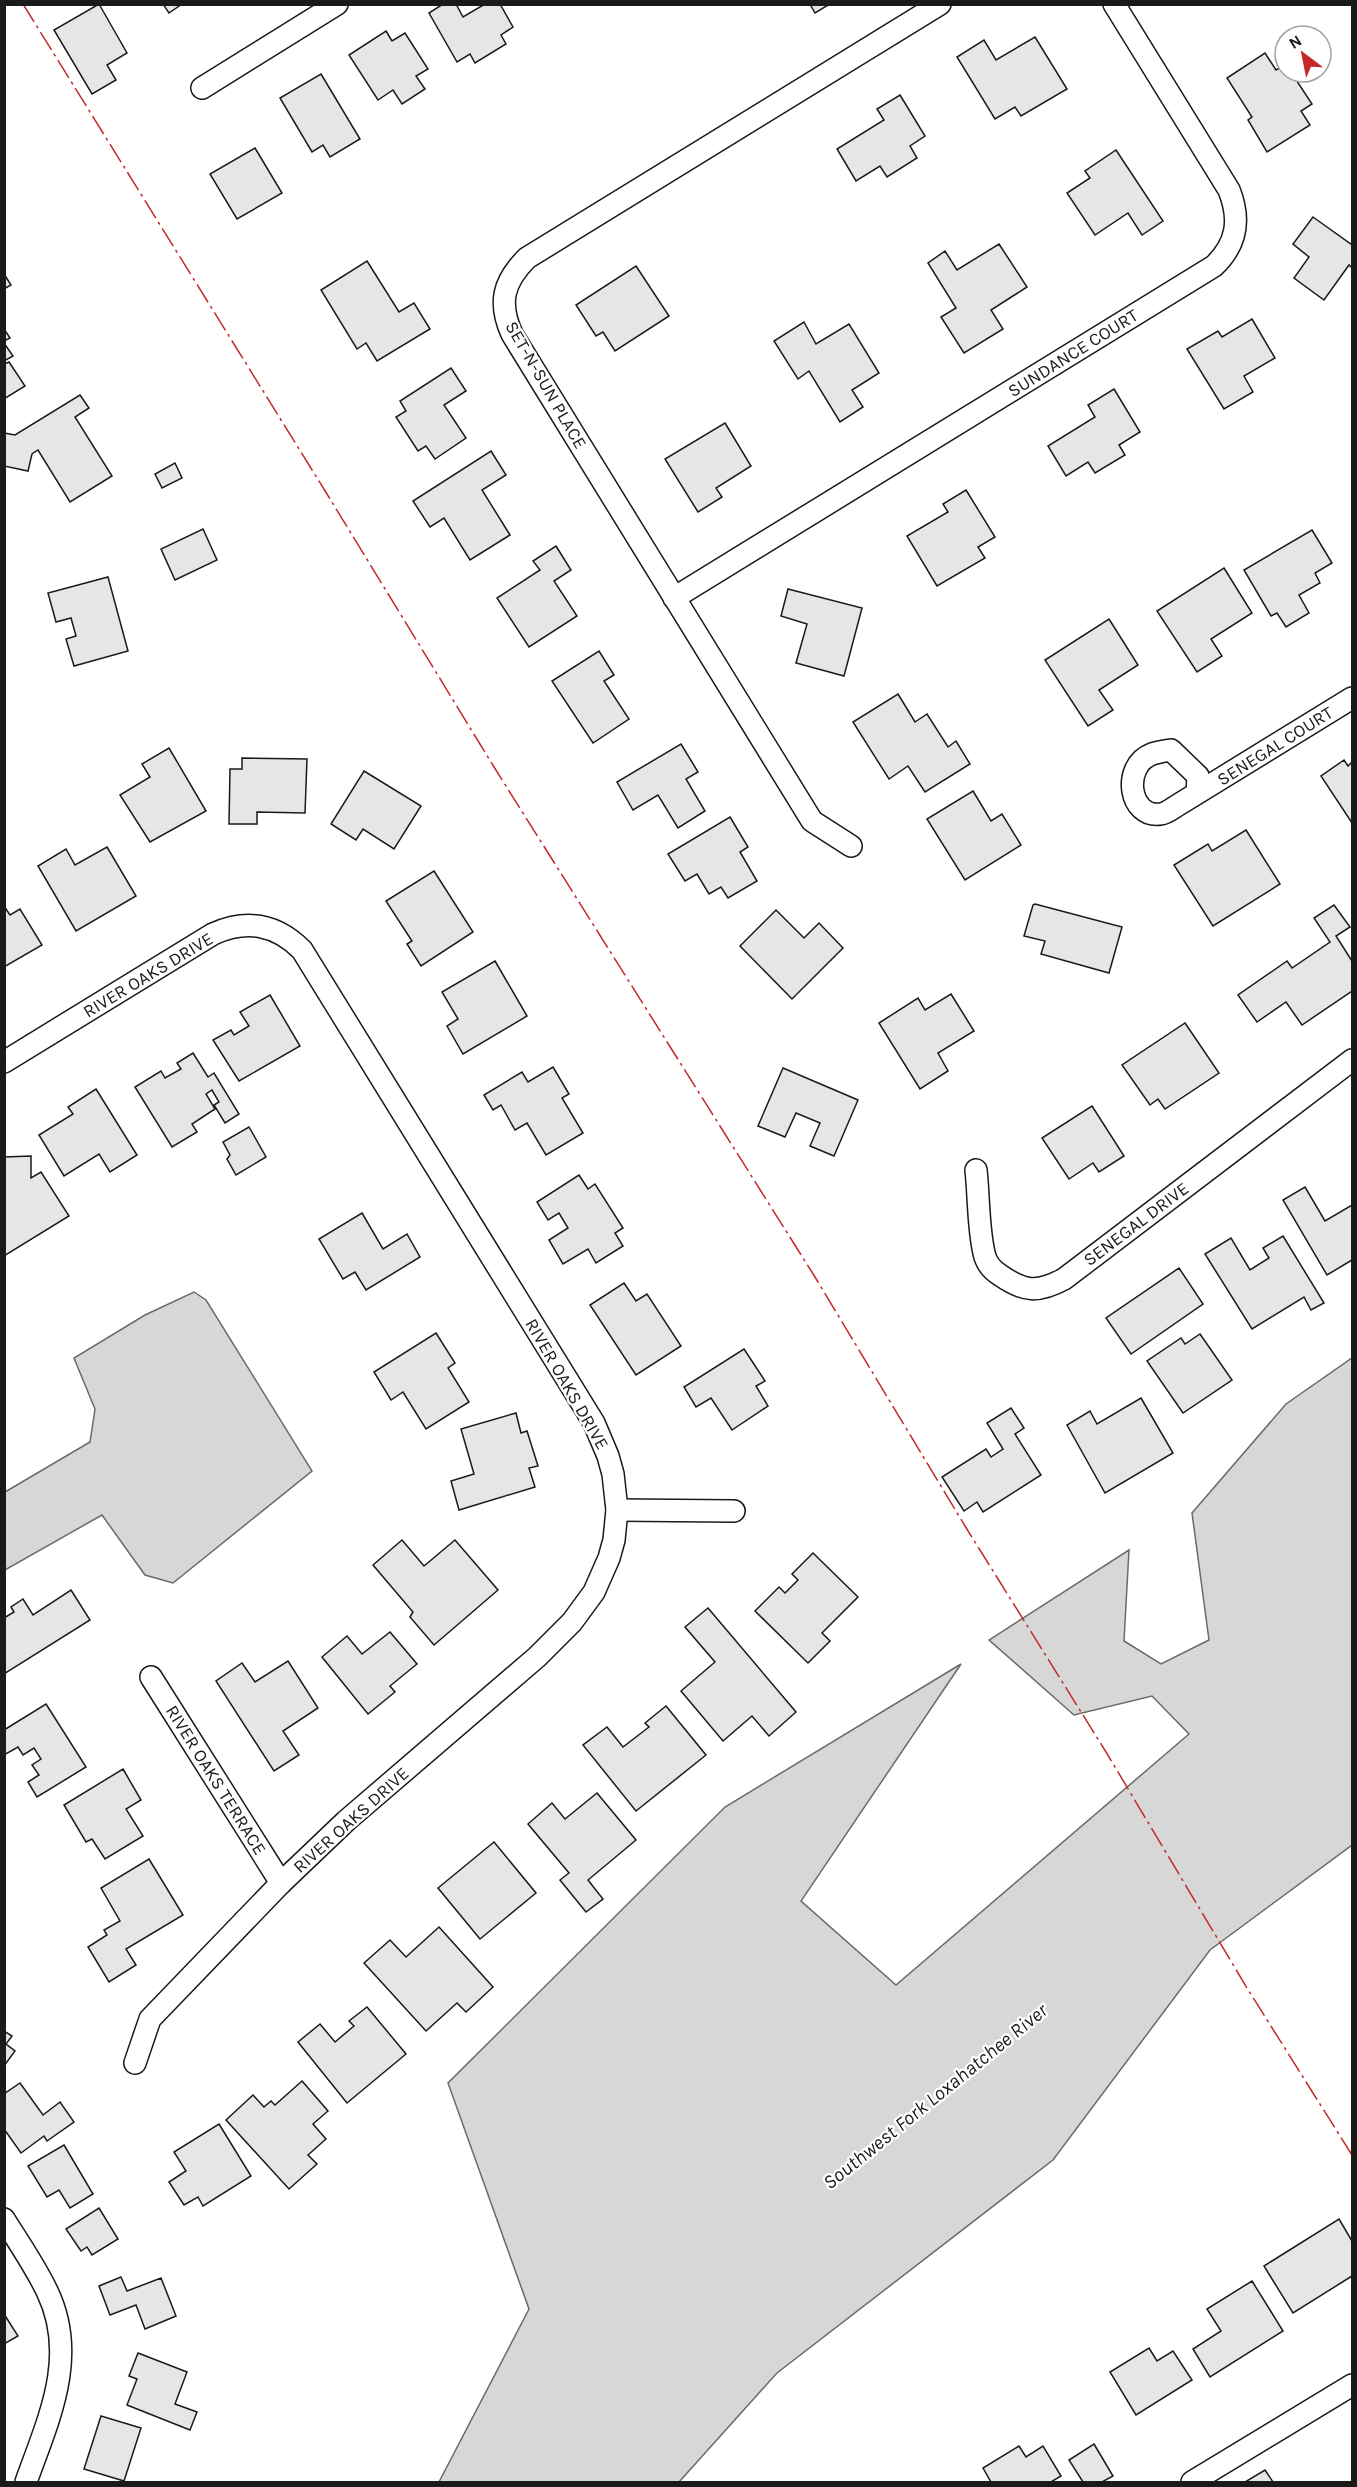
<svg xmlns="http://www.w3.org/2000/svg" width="1357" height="2487" viewBox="0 0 1357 2487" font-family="Karla,sans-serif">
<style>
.water{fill:#d7d7d7;stroke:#6a6a6a;stroke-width:1.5}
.building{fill:#e6e6e6;stroke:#1a1a1a;stroke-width:1.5}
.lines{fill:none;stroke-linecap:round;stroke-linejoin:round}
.street-casing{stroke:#1a1a1a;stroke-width:24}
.street{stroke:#fff;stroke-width:21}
.power{stroke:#c62828;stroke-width:1.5;stroke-dasharray:21 4.5 3 4.5;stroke-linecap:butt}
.labels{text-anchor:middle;stroke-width:4.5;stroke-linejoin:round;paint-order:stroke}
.street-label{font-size:18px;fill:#1a1a1a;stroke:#fff}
.water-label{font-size:20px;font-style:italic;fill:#1a1a1a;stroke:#fff}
</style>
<rect width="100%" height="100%" fill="#fff"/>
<g class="water">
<path d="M 194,1292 L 206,1300 L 312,1471 L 173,1583 L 145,1575 L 102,1515 L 5,1570 L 5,1492 L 90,1442 L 95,1409 L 74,1358 L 145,1315 Z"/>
<path d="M 1352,1358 L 1352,1845 L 1210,1950 L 1053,2160 L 777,2373 L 679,2482 L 439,2482 L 529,2309 L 448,2083 L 725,1807 L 961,1664 L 801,1901 L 896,1985 L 1189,1734 L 1152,1696 L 1074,1715 L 989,1640 L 1129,1550 L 1124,1641 L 1161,1664 L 1209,1640 L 1192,1513 L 1286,1404 Z"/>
</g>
<g class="building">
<path d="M 99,4 L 127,53 L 107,65 L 116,80 L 92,94 L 54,30 Z"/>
<path d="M 163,4 L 182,4 L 169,13 Z"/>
<path d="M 443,4 L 456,4 L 463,17 L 485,4 L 500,4 L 513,27 L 501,35 L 506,44 L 475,63 L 470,54 L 457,62 L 429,13 Z"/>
<path d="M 810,4 L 830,4 L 815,13 Z"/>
<path d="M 386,31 L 392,41 L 405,33 L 428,69 L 416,76 L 425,89 L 402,104 L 393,90 L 378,100 L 349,55 Z"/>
<path d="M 1035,37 L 1067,89 L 1021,116 L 1015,107 L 995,119 L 957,57 L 984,40 L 996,60 Z"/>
<path d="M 1265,53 L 1276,70 L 1285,65 L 1285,72 L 1291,72 L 1312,104 L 1301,111 L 1310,125 L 1267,152 L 1248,120 L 1252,117 L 1227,78 Z"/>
<path d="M 321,74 L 360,139 L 330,157 L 323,145 L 312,152 L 280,98 Z"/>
<path d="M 900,95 L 925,136 L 910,146 L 917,158 L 887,177 L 880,166 L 856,181 L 837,149 L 884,120 L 877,109 Z"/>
<path d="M 255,148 L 282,193 L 237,219 L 210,174 Z"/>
<path d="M 1116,150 L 1163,221 L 1142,235 L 1128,213 L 1095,235 L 1067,193 L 1090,178 L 1085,171 Z"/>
<path d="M 1313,217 L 1352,245 L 1352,268 L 1349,265 L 1324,300 L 1294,278 L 1309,257 L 1293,244 Z"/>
<path d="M 999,244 L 1027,287 L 991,310 L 1003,329 L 964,353 L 941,317 L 956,308 L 928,263 L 945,251 L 957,270 Z"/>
<path d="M 367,261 L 399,312 L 414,303 L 430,329 L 377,361 L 366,343 L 357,349 L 321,290 Z"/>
<path d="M 636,266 L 669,316 L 615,351 L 603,332 L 596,336 L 576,305 Z"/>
<path d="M 4,274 L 11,285 L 4,289 Z"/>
<path d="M 1252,319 L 1275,358 L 1244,376 L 1253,392 L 1224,409 L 1187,349 L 1218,331 L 1222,337 Z"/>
<path d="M 804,322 L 816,344 L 849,324 L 879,373 L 852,390 L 863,407 L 840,422 L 809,371 L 798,379 L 774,341 Z"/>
<path d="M 4,329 L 10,338 L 4,341 Z"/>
<path d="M 4,343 L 13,356 L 4,361 Z"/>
<path d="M 9,362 L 25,386 L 4,399 L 4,364 Z"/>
<path d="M 451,368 L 466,391 L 444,405 L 466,438 L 435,459 L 426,446 L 418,451 L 396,417 L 406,411 L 400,401 Z"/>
<path d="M 1114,389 L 1140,432 L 1119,445 L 1125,455 L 1095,473 L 1088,462 L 1066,476 L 1048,446 L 1095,417 L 1088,405 Z"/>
<path d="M 80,395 L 89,408 L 75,417 L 112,476 L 70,502 L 38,450 L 32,454 L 28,471 L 4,466 L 4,433 L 15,435 Z"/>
<path d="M 725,423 L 751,466 L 716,488 L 722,497 L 698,512 L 665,459 Z"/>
<path d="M 491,451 L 506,475 L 482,490 L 510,535 L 470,560 L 444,518 L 430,527 L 413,501 Z"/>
<path d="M 175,463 L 182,478 L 162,488 L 155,474 Z"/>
<path d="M 966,490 L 995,537 L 978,547 L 985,558 L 937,586 L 907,536 L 948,512 L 943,504 Z"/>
<path d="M 203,529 L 217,560 L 175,580 L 161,549 Z"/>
<path d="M 1312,530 L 1332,563 L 1315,573 L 1320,583 L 1299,595 L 1309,613 L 1286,627 L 1277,613 L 1271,616 L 1244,570 Z"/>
<path d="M 556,546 L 571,570 L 554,581 L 577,616 L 529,647 L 497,598 L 540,570 L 533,561 Z"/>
<path d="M 1224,568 L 1252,613 L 1211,639 L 1222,656 L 1197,672 L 1157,611 Z"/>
<path d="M 108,577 L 128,651 L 74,666 L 66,639 L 76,636 L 71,618 L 56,622 L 48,593 Z"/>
<path d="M 788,589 L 862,608 L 844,676 L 796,663 L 807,624 L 781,616 Z"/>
<path d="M 1109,619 L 1138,665 L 1099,690 L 1113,710 L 1088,726 L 1045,660 Z"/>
<path d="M 599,651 L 614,675 L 604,681 L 629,719 L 593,743 L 552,681 Z"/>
<path d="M 898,694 L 915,722 L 927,714 L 948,747 L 956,741 L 970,764 L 925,792 L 908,766 L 889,779 L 853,722 Z"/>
<path d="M 681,744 L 698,772 L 686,779 L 705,811 L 678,828 L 658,795 L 633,810 L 617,782 Z"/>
<path d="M 169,748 L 206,811 L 150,842 L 120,795 L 150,777 L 142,764 Z"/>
<path d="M 242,758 L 307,759 L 305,813 L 257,812 L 257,824 L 229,824 L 230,769 L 242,769 Z"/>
<path d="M 1344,760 L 1348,766 L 1352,762 L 1352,823 L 1321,776 Z"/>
<path d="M 364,771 L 421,806 L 394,849 L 363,829 L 356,840 L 331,824 Z"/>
<path d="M 973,791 L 991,821 L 1002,814 L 1021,845 L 965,880 L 927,819 Z"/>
<path d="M 730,817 L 748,847 L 740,852 L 757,881 L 728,898 L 721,887 L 709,894 L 697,874 L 685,881 L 668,854 Z"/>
<path d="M 1246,830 L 1280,884 L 1213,926 L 1174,865 L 1208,844 L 1212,851 Z"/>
<path d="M 107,847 L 136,896 L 76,931 L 38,866 L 66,849 L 75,865 Z"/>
<path d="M 434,871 L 473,932 L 421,966 L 407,944 L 412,941 L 386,901 Z"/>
<path d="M 1035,904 L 1122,927 L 1109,973 L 1041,954 L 1045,941 L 1024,936 L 1033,905 Z"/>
<path d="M 1334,905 L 1350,927 L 1336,936 L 1352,961 L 1352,991 L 1302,1025 L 1286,1002 L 1257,1022 L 1238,995 L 1287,961 L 1292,968 L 1330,942 L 1314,918 Z"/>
<path d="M 4,906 L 10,915 L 20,909 L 42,945 L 4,967 Z"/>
<path d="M 776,910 L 804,938 L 819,923 L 843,948 L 792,999 L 740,946 Z"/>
<path d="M 495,961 L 527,1016 L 463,1054 L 447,1026 L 458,1019 L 442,992 Z"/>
<path d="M 951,994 L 974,1031 L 938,1053 L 948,1071 L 920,1089 L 879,1023 L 918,998 L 925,1010 Z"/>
<path d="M 270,995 L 300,1046 L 239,1081 L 213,1040 L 231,1030 L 234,1035 L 249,1026 L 240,1012 Z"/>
<path d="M 1185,1023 L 1219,1073 L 1165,1109 L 1158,1099 L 1150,1105 L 1122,1065 Z"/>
<path d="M 193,1053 L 208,1077 L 214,1073 L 239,1114 L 225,1123 L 214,1105 L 219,1102 L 212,1090 L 206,1094 L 215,1109 L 192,1124 L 197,1132 L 172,1147 L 135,1087 L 161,1071 L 165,1078 L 181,1069 L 177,1063 Z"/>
<path d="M 553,1067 L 569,1094 L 562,1098 L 583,1133 L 546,1155 L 527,1123 L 515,1130 L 501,1105 L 493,1110 L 484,1095 L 522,1072 L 528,1082 Z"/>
<path d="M 783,1068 L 858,1100 L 834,1156 L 810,1146 L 820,1123 L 796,1113 L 785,1137 L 758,1126 Z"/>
<path d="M 96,1089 L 137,1155 L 110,1172 L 99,1154 L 64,1176 L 39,1135 L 73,1114 L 68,1107 Z"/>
<path d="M 1092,1106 L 1124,1156 L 1099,1172 L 1093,1163 L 1069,1179 L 1042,1138 Z"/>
<path d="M 249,1127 L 266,1157 L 236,1175 L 227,1159 L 230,1155 L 223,1142 Z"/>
<path d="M 31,1156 L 31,1178 L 41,1172 L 69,1216 L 4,1256 L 4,1157 Z"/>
<path d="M 579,1175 L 588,1189 L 595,1184 L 623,1228 L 615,1233 L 623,1246 L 596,1263 L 588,1249 L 563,1264 L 549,1240 L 568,1228 L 559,1213 L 548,1220 L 537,1202 Z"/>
<path d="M 1305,1187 L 1325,1221 L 1352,1205 L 1352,1260 L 1327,1275 L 1283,1200 Z"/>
<path d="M 362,1213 L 383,1249 L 407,1234 L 420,1257 L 366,1290 L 355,1272 L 343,1279 L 319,1239 Z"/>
<path d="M 1283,1236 L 1324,1303 L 1311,1310 L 1304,1297 L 1252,1329 L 1205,1254 L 1231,1238 L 1250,1270 L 1269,1258 L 1263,1248 Z"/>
<path d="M 1179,1268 L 1203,1304 L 1131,1354 L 1106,1318 Z"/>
<path d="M 624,1283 L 636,1301 L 647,1294 L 681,1346 L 636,1375 L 590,1305 Z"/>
<path d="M 436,1333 L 455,1363 L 448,1368 L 469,1402 L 426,1429 L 403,1392 L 391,1400 L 374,1372 Z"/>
<path d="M 1200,1334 L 1232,1380 L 1183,1413 L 1147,1361 L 1181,1338 L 1185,1344 Z"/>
<path d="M 744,1349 L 765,1381 L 756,1386 L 768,1406 L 732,1430 L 711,1398 L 696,1407 L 684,1387 Z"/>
<path d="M 1141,1398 L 1173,1453 L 1105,1493 L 1067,1425 L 1090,1411 L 1097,1424 Z"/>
<path d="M 1011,1408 L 1024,1428 L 1015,1434 L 1041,1475 L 983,1512 L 977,1502 L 964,1511 L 942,1477 L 986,1449 L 991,1457 L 1003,1449 L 987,1423 Z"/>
<path d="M 516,1413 L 521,1433 L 527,1431 L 538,1466 L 529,1468 L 535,1487 L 459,1510 L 451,1481 L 474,1474 L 461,1429 Z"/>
<path d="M 402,1540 L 424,1566 L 455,1540 L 498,1590 L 434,1645 L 410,1617 L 413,1612 L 373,1565 Z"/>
<path d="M 813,1553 L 858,1597 L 822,1633 L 830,1641 L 808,1663 L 755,1611 L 779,1587 L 785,1593 L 798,1580 L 792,1574 Z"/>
<path d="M 71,1590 L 90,1620 L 4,1674 L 4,1618 L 14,1612 L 11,1607 L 23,1599 L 33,1615 Z"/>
<path d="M 708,1608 L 796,1712 L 769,1736 L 752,1716 L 723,1741 L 681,1691 L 715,1662 L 685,1627 Z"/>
<path d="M 390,1632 L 417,1664 L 390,1686 L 395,1692 L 368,1714 L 322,1657 L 347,1636 L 362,1654 Z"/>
<path d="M 288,1661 L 318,1708 L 283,1731 L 299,1755 L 274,1771 L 216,1681 L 242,1663 L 255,1682 Z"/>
<path d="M 46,1704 L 86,1767 L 37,1797 L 28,1782 L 39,1775 L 32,1765 L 41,1759 L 34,1748 L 23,1755 L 18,1747 L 4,1755 L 4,1730 Z"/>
<path d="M 666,1706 L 706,1755 L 636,1811 L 583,1745 L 607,1727 L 623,1747 L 649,1727 L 645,1723 Z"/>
<path d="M 123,1769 L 141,1800 L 126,1809 L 143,1836 L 105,1859 L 92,1839 L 86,1842 L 64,1805 Z"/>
<path d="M 597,1793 L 636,1840 L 588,1880 L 603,1899 L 586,1912 L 560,1880 L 569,1873 L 528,1824 L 552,1803 L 565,1819 Z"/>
<path d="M 494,1842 L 536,1893 L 480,1939 L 438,1888 Z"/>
<path d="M 149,1859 L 183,1915 L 126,1949 L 136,1965 L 109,1982 L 88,1947 L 107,1935 L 104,1930 L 120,1921 L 101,1888 Z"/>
<path d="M 439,1927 L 493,1987 L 466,2012 L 457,2003 L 426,2031 L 364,1963 L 390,1940 L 406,1957 Z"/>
<path d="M 367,2007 L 406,2054 L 347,2103 L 298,2042 L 320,2024 L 335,2042 L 354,2026 L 349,2021 Z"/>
<path d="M 4,2031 L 12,2036 L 6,2044 L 15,2051 L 4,2066 Z"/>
<path d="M 302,2081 L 328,2111 L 313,2124 L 326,2139 L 308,2155 L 317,2164 L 289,2189 L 226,2120 L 253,2095 L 264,2107 L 271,2101 L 275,2105 Z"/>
<path d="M 20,2083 L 43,2115 L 60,2102 L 74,2122 L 47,2141 L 44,2136 L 21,2153 L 4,2129 L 4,2094 Z"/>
<path d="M 219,2124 L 251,2176 L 203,2206 L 198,2197 L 184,2205 L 169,2182 L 186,2171 L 174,2152 Z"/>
<path d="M 64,2145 L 93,2194 L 70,2208 L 59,2190 L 47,2197 L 28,2166 Z"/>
<path d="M 99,2208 L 118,2239 L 92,2255 L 87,2247 L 81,2251 L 66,2229 Z"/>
<path d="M 1339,2219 L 1352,2241 L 1352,2276 L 1293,2313 L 1264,2266 Z"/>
<path d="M 121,2277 L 127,2291 L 161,2278 L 176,2316 L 145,2329 L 136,2305 L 110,2315 L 99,2286 Z"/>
<path d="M 1252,2281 L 1283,2331 L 1210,2377 L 1193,2349 L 1221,2331 L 1207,2309 Z"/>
<path d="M 4,2314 L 18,2336 L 4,2344 Z"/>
<path d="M 1149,2348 L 1157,2361 L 1173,2351 L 1192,2380 L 1136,2415 L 1110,2372 Z"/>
<path d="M 138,2353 L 187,2372 L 175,2404 L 197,2412 L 190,2430 L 127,2405 L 137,2379 L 129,2376 Z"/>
<path d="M 101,2416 L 141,2428 L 124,2481 L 84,2469 Z"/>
<path d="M 1094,2444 L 1113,2476 L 1102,2482 L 1083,2482 L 1069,2460 Z"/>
<path d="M 1019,2446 L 1026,2457 L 1043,2446 L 1061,2476 L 1051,2482 L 991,2482 L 983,2468 Z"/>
<path d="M 1265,2470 L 1273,2482 L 1245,2482 Z"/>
</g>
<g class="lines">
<defs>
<g id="street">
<path d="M 202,88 L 337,4"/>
<path d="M 674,598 L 1214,266 C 1237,244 1241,220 1229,190 L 1114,4"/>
<path d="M 1197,793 L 1198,776 L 1171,750 C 1165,751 1158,752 1152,754 C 1121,766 1129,819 1161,814 C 1167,813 1173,808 1178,805 L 1352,698"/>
<path d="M 851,846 L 812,821 L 512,334 C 498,303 503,282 527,258 L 940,4"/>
<path d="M 4,1062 L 213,934 C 247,919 276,924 302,950 L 594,1423 L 608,1456 L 613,1474 L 617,1510 L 614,1540 L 609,1558 L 594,1592 L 572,1622 L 537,1657 L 346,1821 L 281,1883 L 150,2019 L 135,2063"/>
<path d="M 976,1170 C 979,1197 978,1227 984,1253 C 986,1263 992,1270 1000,1275 C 1024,1292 1038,1293 1064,1279 L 1352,1060"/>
<path d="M 617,1510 L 734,1511"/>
<path d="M 151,1677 L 281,1883"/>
<path d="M 4,2219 C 19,2243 35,2266 47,2291 C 79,2357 48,2420 26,2482"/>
<path d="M 1192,2482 L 1352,2385"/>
</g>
</defs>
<use href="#street" class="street-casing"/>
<use href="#street" class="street"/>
<path class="power" d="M 23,4 L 327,494 L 494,767 L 815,1277 L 965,1526 L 1106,1752 L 1247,1988 L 1352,2155"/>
</g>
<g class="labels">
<g class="street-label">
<text transform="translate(1073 353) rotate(-32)" y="6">SUNDANCE COURT</text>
<text transform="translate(546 385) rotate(60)" y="6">SET-N-SUN PLACE</text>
<text transform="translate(1275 746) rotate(-32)" y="6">SENEGAL COURT</text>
<text transform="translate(148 975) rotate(-31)" y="6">RIVER OAKS DRIVE</text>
<text transform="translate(1136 1224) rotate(-37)" y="6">SENEGAL DRIVE</text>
<text transform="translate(567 1384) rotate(60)" y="6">RIVER OAKS DRIVE</text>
<text transform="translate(216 1780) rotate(58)" y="6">RIVER OAKS TERRACE</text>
<text transform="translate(351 1820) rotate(-42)" y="6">RIVER OAKS DRIVE</text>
</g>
<g class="water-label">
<text transform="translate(935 2096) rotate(-39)" y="7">Southwest Fork Loxahatchee River</text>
</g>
</g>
<rect width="1357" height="2487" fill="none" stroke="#1a1a1a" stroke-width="12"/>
<g transform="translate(1303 54) rotate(328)"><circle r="28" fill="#ffffff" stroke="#a3a3a3" stroke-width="1.5"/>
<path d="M0-4.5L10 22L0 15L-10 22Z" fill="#c62828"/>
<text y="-9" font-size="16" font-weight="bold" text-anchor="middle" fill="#1a1a1a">N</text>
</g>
</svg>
